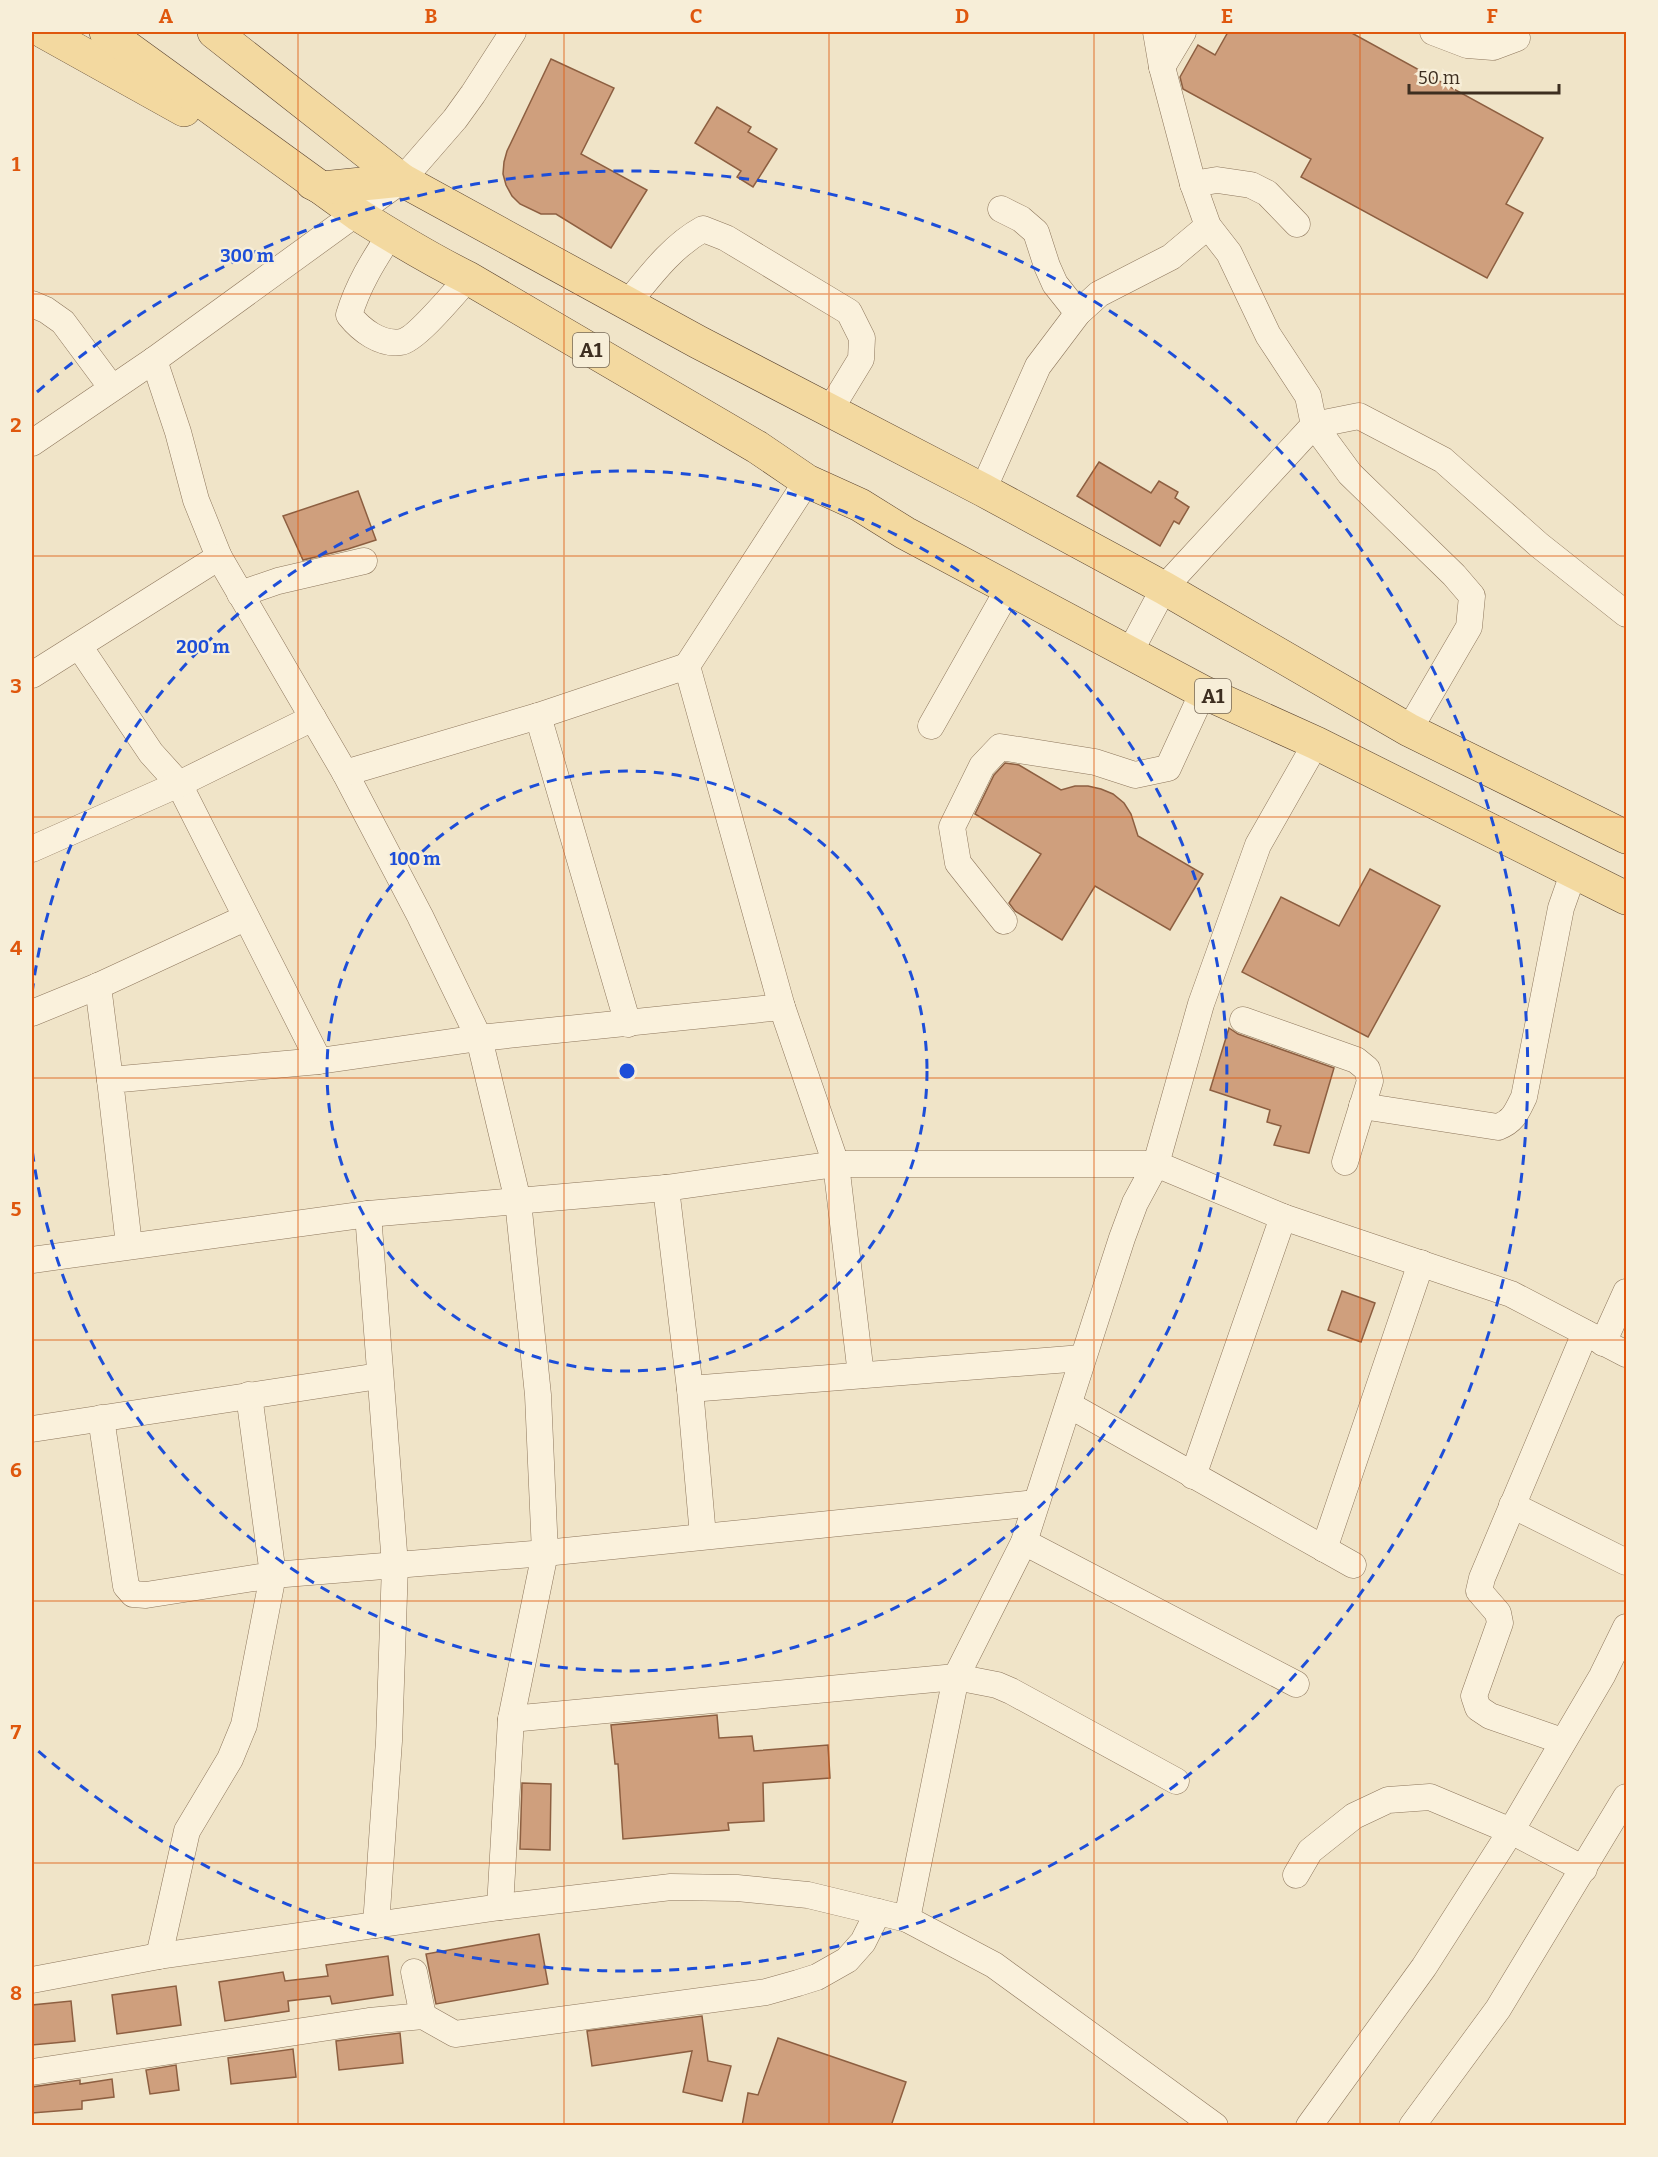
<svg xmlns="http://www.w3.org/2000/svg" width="1658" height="2157" viewBox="0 0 1658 2157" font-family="Bitter,serif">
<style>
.building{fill:#cf9f7d;stroke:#8d5f41;stroke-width:1.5}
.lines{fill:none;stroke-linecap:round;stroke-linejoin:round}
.minor-casing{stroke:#8d765c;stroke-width:27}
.major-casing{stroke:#5b4430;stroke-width:34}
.minor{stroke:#faf1dc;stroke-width:26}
.major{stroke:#f3d9a0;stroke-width:33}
.grid{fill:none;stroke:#df570d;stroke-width:1.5;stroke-opacity:0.55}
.ring{fill:none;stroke:#1d4ed8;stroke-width:3;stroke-dasharray:10 8}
.labels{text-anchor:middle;stroke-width:4.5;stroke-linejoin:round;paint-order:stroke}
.shield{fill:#f7eed8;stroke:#756857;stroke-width:1.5}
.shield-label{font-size:20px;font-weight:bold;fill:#3d2e20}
.centre{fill:#1d4ed8;stroke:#f7eed8;stroke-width:3}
.ring-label{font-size:18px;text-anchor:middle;font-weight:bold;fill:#1d4ed8;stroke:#f7eed8;stroke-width:4.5;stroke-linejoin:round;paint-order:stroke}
.neatline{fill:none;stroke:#df570d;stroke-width:2}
.grid-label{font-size:20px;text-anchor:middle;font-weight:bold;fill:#df570d}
</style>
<rect width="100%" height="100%" fill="#f0e4c8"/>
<g class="building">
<path d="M 1228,32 L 1350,32 L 1543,138 L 1506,204 L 1523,213 L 1487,278 L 1301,177 L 1311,159 L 1183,89 L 1180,77 L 1198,45 L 1215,55 Z"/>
<path d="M 551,59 L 614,88 L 581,154 L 647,190 L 611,248 L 556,214 L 541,214 L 520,204 L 512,196 L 506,185 L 503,174 L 504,162 L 507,151 Z"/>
<path d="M 717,107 L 751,127 L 748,132 L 777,149 L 753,187 L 737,177 L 741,171 L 695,143 Z"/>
<path d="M 1099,462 L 1151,493 L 1159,481 L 1178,492 L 1175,498 L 1189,507 L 1179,524 L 1174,521 L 1160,546 L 1077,496 Z"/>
<path d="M 358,491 L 376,540 L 348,549 L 303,560 L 283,516 Z"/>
<path d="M 1005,763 L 1019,765 L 1061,790 L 1075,786 L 1088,786 L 1101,789 L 1113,794 L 1124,803 L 1131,814 L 1138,836 L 1203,874 L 1170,930 L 1095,886 L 1062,940 L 1015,911 L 1009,903 L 1041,854 L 975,814 L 994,775 Z"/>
<path d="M 1370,869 L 1440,906 L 1368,1037 L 1242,972 L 1281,897 L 1339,926 Z"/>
<path d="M 1229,1028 L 1238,1034 L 1334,1068 L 1309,1153 L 1274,1145 L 1281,1126 L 1267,1122 L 1270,1110 L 1210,1090 Z"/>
<path d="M 1342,1291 L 1375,1303 L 1361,1342 L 1328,1330 Z"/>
<path d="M 717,1715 L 719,1738 L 752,1736 L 754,1751 L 828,1745 L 830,1778 L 763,1783 L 764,1821 L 728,1823 L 729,1830 L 623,1839 L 618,1764 L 615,1764 L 611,1725 Z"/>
<path d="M 522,1783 L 551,1784 L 550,1850 L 520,1849 Z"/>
<path d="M 539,1934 L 548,1984 L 436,2004 L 426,1954 Z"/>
<path d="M 388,1956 L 393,1995 L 332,2004 L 330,1996 L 288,2001 L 289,2011 L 225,2021 L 219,1982 L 283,1972 L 285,1981 L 328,1976 L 326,1965 Z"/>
<path d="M 176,1986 L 181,2025 L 117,2034 L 112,1995 Z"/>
<path d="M 71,2001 L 75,2041 L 32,2045 L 32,2005 Z"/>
<path d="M 702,2016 L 708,2061 L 731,2066 L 722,2101 L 683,2092 L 692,2051 L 592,2066 L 587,2031 Z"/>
<path d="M 400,2033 L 403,2063 L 339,2070 L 336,2041 Z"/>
<path d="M 778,2038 L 906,2082 L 891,2126 L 742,2126 L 748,2093 L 758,2095 Z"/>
<path d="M 293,2049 L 296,2077 L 231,2084 L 228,2058 Z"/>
<path d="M 176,2065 L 179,2090 L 150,2094 L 146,2070 Z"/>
<path d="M 112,2079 L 114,2097 L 82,2101 L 82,2109 L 32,2113 L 32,2087 L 80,2080 L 80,2084 Z"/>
</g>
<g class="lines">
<defs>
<g id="minor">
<path d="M 1433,32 L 1467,45 L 1493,47 L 1517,38"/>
<path d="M 1162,67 L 1183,32"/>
<path d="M 1193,184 L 1217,180 L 1251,185 L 1267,193 L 1297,224"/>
<path d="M 1001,209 L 1021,219 L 1036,232 L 1047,266 L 1055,284 L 1078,313"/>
<path d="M 390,235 C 373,261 358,285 349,315 C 361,330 380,345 401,342 C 416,340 456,291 468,278"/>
<path d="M 628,303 C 650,276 672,246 703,229 L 726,238 L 849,312 L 862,338 L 861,359 L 830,410"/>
<path d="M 32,304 L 46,310 L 63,322 L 112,388"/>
<path d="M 154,360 L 178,432 L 196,500 L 219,557 L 345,773 L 420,916 L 479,1038 L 518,1201 L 538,1395 L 545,1553 L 511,1719 L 500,1907"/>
<path d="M 32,443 L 154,360 L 402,180 L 455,119 L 473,94 L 513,32"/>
<path d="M 983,490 L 1038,366 L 1078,313 L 1099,294 L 1171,257 L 1208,226"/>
<path d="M 240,594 L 278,581 L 364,561"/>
<path d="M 79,646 L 151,753 L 179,784 L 319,1061"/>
<path d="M 1130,652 L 1164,588 L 1314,425 L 1308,396 L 1268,335 L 1229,253 L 1208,226 L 1193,184 L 1162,67 L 1156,32"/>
<path d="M 32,675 L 219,557"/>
<path d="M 538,716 L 628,1024"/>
<path d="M 931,726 L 1009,588"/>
<path d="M 1409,730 L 1469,627 L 1472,596 L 1454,575 L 1350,474 L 1314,425 L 1359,416 L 1443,460 L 1539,545 L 1626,614"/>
<path d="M 1316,743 L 1258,845 L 1201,1004 L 1156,1164 L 1283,1217 L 1511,1294 L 1626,1354"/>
<path d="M 345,773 L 538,716 L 687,666"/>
<path d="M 32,849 L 179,784 L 313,718"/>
<path d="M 1004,921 L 958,863 L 952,827 L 982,766 L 1000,747 L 1095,762 L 1135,775 L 1168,768 L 1203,692"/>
<path d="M 98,986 L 110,1080"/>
<path d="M 32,1013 L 98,986 L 245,918"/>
<path d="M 1243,1020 L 1356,1060 L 1367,1069 L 1370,1081 L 1345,1162"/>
<path d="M 1362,1106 L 1498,1127 C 1514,1121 1517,1111 1524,1097 L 1561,908 L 1574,871"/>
<path d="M 666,1188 L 690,1389 L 703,1536"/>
<path d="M 368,1214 L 395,1565 L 389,1741 L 376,1925"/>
<path d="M 129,1245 L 110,1080 L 319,1061 L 479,1038 L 782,1007"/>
<path d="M 32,1260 L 368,1214 L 666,1188 L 836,1164 L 782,1007 L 687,666 L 807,481"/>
<path d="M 1603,1343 L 1626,1292"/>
<path d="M 861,1375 L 836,1164 L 1156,1164 L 1135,1203 L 1122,1238 L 1024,1542 L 956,1677 L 907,1919"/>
<path d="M 690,1389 L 1082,1358"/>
<path d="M 1069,1405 L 1353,1565"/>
<path d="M 101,1418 L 126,1586 L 133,1594 L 146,1595 L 273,1575 L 249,1395"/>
<path d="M 32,1429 L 379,1376"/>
<path d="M 1193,1476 L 1283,1217"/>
<path d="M 1512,1505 L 1626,1562"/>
<path d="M 1024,1542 L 1296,1684"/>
<path d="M 1324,1549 L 1421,1263"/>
<path d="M 511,1719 L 956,1677 L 997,1685 L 1011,1691 L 1176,1781"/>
<path d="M 1562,1741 L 1490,1716 L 1478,1708 L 1474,1696 L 1500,1623 L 1498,1613 L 1479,1591 L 1482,1578 L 1585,1333"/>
<path d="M 1296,1875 L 1310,1851 L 1354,1816 L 1388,1800 L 1430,1797 L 1511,1831 L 1584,1869"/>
<path d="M 159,1956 L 187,1831 L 230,1759 L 244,1725 L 273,1575 L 545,1553 L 1036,1503"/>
<path d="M 414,1972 L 423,2016"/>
<path d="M 32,1980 L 159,1956 L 500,1907 L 671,1887 L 737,1888 L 808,1895 L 907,1919 L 994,1965 L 1215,2126"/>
<path d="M 32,2072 L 369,2021 L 423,2016 L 455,2034 L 766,1992 L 798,1983 L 817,1977 L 847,1960 L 863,1942 L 878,1912"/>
<path d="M 1309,2126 L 1424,1967 L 1511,1831 L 1602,1676 L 1626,1627"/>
<path d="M 1412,2126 L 1498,2009 L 1626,1797"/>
</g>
<g id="major">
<path d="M 44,32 L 184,110"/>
<path d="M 106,32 L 357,214 C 395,238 428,258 468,278 L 757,447 L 807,481 L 860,505 L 905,533 L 1203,692 L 1316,743 L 1626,898"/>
<path d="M 214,32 L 402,180 L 698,342 L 983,490 L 1164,588 L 1409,730 L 1626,837"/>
<path d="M 312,183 L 322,188 L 402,180"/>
</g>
</defs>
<use href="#minor" class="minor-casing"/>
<use href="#major" class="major-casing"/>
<use href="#minor" class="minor"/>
<use href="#major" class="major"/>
</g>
<path class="grid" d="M 298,32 L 298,2126M 564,32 L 564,2126M 829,32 L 829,2126M 1094,32 L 1094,2126M 1360,32 L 1360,2126M 32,294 L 1626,294M 32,556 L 1626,556M 32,817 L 1626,817M 32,1078 L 1626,1078M 32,1340 L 1626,1340M 32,1601 L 1626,1601M 32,1863 L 1626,1863"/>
<g class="ring">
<circle cx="627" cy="1071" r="300"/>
<path d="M32 993A600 600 0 1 1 32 1149"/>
<path d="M37 392A900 900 0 1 1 37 1750"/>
</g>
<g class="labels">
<g class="shield">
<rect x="573" y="333" width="36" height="34" rx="4.5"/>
<rect x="1195" y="679" width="36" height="34" rx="4.5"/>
</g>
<g class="shield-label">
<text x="591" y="357">A1</text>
<text x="1213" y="703">A1</text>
</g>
</g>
<circle cx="627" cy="1071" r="9" class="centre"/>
<g class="ring-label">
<text x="247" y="262">300 m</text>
<text x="203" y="653">200 m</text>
<text x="415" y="865">100 m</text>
</g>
<rect width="1658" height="2157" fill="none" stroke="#f7eed8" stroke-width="66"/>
<path d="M1409 84v9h150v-9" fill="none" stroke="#3d2e20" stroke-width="3"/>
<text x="1418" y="84" font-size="18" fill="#3d2e20" stroke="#f7eed8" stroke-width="4.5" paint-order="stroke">50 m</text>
<rect x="33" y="33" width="1592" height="2091" class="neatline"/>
<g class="grid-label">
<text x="166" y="23">A</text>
<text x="431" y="23">B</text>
<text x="696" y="23">C</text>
<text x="962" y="23">D</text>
<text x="1227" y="23">E</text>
<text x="1492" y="23">F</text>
<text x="16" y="171">1</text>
<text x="16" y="432">2</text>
<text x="16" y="693">3</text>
<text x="16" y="955">4</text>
<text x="16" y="1216">5</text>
<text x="16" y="1477">6</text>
<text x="16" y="1739">7</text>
<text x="16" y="2000">8</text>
</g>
</svg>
